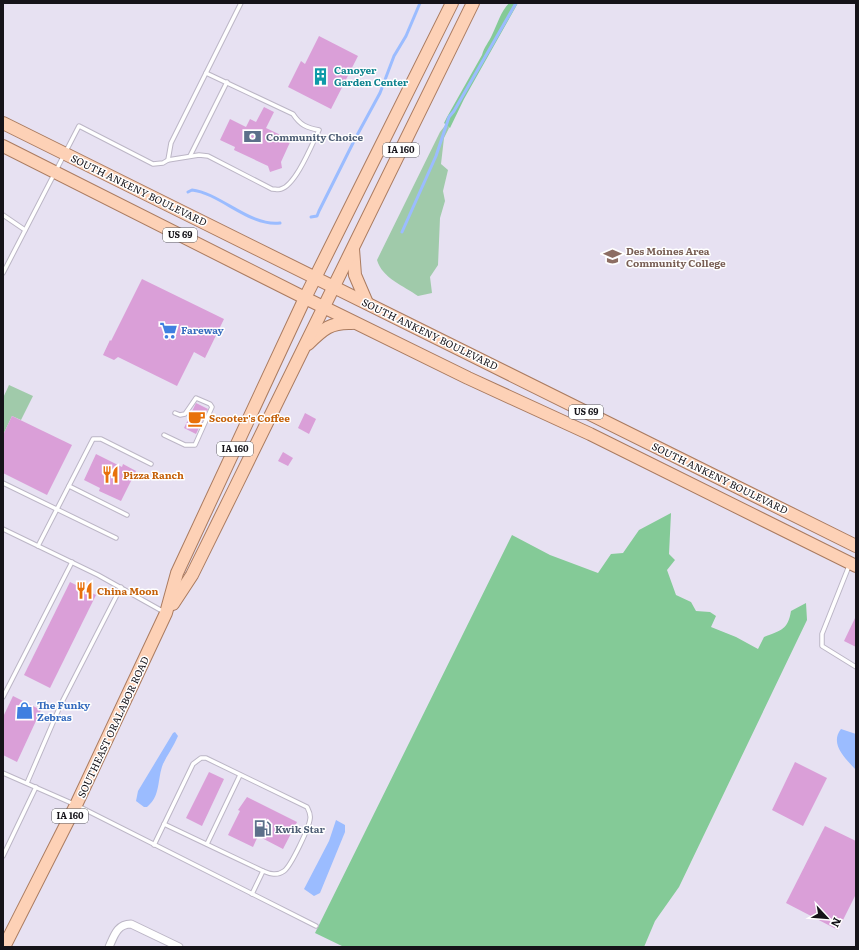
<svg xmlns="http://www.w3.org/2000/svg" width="859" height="950" viewBox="0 0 859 950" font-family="Literata,serif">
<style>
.green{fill:#a0caaa}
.forest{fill:#84ca97}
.water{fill:#9bbcff}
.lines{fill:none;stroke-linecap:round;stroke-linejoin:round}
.stream{stroke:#9bbcff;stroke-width:3}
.building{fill:#da9fd8}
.service-casing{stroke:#bcb6c6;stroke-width:5.5}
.minor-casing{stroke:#bcb6c6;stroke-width:9}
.primary-casing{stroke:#aa7b60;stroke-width:14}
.service{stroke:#fff;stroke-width:3.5}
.minor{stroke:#fff;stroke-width:7}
.primary{stroke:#fdd1b6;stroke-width:12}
.labels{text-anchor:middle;stroke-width:3;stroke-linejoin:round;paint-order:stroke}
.shield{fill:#fff;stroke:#5b5a5e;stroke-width:1}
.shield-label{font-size:9px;font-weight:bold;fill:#151319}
.culture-label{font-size:10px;font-weight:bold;fill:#0d838f;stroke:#fff;text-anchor:start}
.service-label{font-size:10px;font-weight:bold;fill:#4e5e75;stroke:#fff;text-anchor:start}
.street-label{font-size:10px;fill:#151319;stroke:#fff}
.education-label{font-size:10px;font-weight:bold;fill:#785e54;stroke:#fff;text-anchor:start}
.shop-label{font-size:10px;font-weight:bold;fill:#366cbe;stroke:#fff;text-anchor:start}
.food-label{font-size:10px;font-weight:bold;fill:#c56008;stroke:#fff;text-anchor:start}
</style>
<rect width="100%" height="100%" fill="#e7e1f2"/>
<g class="green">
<path d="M 447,123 L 449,128 L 444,138 L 441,164 L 448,170 L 443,191 L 445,201 L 440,218 L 438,265 L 430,277 L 432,293 L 418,296 C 404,286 382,278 377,260 L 440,132 Z"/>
<path d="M 9,385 L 33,396 L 21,420 L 12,416 L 3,435 L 3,398 Z"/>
</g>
<g class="forest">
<path d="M 509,3 L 518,3 L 464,99 L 450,128 L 444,123 L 447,117 L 482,55 C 484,47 489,42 492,35 C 498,23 500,13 509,3 Z"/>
<path d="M 671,513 L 669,554 L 675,560 L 667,570 L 676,595 L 691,602 L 696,611 L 710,612 L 716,616 L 711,627 L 736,637 L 758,649 L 764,637 C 781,630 788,630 791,611 L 806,603 L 807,620 L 679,887 L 655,921 L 644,947 L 344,947 L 315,933 L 512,535 L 550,555 L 598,573 L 611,554 L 623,553 L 639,530 Z"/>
</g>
<g class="water">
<path d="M 841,729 L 856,734 L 856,770 C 846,759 829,744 841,729 Z"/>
<path d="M 175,732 L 178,736 C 174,746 167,755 163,764 C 157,779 161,796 147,807 L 144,807 L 136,801 L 138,791 L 173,733 Z"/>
<path d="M 336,820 L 345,825 L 345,832 L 320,893 L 314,896 L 304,889 L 329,841 Z"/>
</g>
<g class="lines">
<g class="stream">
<path d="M 188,192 L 192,190 C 220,193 250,227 280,223"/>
<path d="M 311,217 L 317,216 L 319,211 L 355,139 L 380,93 L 394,56 L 406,36 L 420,3"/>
<path d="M 402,232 L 436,156 L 449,117 L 454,111 L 516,3"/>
</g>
</g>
<g class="building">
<path d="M 319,36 L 358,56 L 331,109 L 288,87 L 301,61 L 305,64 Z"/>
<path d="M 264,107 L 274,112 L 266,128 L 291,140 L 281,162 L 282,168 L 270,172 L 268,166 L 234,150 L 235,147 L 220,140 L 230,119 L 246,127 L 250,119 L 256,122 Z"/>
<path d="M 142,279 L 224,319 L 205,358 L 194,352 L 177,386 L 118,357 L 114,360 L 103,355 L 110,340 L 111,341 Z"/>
<path d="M 196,403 L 208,409 L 196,434 L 184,428 Z"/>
<path d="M 305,413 L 316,419 L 309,434 L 298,428 Z"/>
<path d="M 12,416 L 72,445 L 47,495 L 3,473 L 3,435 Z"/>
<path d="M 283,452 L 293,458 L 288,466 L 278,461 Z"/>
<path d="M 96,454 L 122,467 L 123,464 L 136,471 L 121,501 L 99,491 L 100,488 L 84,480 Z"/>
<path d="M 70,582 L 96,595 L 50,688 L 24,675 Z"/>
<path d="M 856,616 L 856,647 L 844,641 Z"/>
<path d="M 13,696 L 41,710 L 17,762 L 3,755 L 3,717 Z"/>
<path d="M 795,762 L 827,778 L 803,826 L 772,810 Z"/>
<path d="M 209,772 L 224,779 L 202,826 L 186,818 Z"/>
<path d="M 247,797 L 297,822 L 283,849 L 258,836 L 253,847 L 228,835 L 240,811 L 238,810 Z"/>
<path d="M 825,826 L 856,841 L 856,894 L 838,930 L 786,903 Z"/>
</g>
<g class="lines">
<defs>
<g id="service">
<path d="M 190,156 L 227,82"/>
<path d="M 168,160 L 199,155 L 208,156 L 272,189 C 275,189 279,190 281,189 C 296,185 312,144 319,130 C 307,128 300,125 293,114 L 206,73"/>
<path d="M 3,215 L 25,230"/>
<path d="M 3,273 L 79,126 L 153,164 L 163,163 L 168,160 L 171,143 L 241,3"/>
<path d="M 164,435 L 185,445 L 195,445 L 212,407 L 210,404 L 196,398 L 185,414 L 180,415 L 175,413"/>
<path d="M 3,483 L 116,538"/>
<path d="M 69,486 L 127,515"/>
<path d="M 3,529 L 98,575 L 164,612"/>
<path d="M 38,546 L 93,439 L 101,439 L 151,464"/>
<path d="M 849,566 L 822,634 L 822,646 L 856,667"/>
<path d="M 3,697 L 72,562"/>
<path d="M 3,773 L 76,805 L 316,926"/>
<path d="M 27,783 L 61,704 L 121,587"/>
<path d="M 164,824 L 263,871"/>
<path d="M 207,844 L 240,775"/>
<path d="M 154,845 L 193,764 L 201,758 L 206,758 L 307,807 C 309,811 311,814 310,819 C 309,828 291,866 284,871 C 277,876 270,874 263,871 L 252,894"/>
<path d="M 3,856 L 36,787"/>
</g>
<path id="minor" d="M 109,947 C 114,936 117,924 131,924 L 179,947"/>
<g id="primary">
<path d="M 3,123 L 856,546"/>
<path d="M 3,146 L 305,298 L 468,378 L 590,434 L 856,566"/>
<path d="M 353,249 L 355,275 L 367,303"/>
<path d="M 308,344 C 323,329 331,322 352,323"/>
<path d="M 173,604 L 192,575 L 233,492 L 473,3"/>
<path d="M 4,947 L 76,805 L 166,613 L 177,573 L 305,298 L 452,3"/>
</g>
</defs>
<use href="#service" class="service-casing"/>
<use href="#minor" class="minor-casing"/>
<use href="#primary" class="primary-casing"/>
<use href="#service" class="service"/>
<use href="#minor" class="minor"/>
<use href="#primary" class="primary"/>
</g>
<defs>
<symbol id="building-bare" viewBox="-9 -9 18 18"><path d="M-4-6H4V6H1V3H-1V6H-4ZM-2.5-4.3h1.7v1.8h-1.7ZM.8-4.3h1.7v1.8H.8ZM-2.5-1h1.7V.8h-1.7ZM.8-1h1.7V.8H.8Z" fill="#0f9aa8" stroke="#fff" stroke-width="2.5" paint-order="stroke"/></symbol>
<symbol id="bank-bare" viewBox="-9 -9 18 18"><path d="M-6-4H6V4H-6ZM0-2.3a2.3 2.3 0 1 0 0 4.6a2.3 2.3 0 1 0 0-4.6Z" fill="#5c6f8a" stroke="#fff" stroke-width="2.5" paint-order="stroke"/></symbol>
<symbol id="university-bare" viewBox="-9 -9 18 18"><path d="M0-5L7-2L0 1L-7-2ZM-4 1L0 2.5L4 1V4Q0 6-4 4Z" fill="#8d6e63" stroke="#fff" stroke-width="2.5" paint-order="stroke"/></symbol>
<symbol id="supermarket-bare" viewBox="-9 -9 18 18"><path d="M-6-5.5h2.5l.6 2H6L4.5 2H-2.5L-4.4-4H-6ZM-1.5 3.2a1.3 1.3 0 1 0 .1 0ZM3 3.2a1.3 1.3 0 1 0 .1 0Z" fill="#3f7fe0" stroke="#fff" stroke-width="2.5" paint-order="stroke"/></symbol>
<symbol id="cafe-bare" viewBox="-9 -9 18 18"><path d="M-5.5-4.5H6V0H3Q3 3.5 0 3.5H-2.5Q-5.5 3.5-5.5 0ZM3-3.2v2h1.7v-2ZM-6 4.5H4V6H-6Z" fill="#e8710a" stroke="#fff" stroke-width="2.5" paint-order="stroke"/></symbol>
<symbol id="restaurant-bare" viewBox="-9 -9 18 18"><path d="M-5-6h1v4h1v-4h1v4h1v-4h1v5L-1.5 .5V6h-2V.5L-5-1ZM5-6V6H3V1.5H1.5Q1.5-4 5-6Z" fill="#e8710a" stroke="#fff" stroke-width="2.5" paint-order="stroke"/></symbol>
<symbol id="shop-bare" viewBox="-9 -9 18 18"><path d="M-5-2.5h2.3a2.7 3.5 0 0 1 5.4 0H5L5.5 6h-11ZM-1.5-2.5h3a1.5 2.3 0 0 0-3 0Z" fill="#3f7fe0" stroke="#fff" stroke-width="2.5" paint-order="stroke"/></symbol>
<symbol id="fuel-bare" viewBox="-9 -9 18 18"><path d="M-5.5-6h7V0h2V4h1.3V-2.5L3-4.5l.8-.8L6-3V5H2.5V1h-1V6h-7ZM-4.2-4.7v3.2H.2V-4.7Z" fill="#5c6f8a" stroke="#fff" stroke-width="2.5" paint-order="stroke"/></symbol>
</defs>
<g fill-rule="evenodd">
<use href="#building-bare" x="308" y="64" width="25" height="25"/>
<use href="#bank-bare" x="240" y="124" width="25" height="25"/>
<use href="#university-bare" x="600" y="244" width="25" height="25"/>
<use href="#supermarket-bare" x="156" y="318" width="25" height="25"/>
<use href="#cafe-bare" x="184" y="406" width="25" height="25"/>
<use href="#restaurant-bare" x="98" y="462" width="25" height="25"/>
<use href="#restaurant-bare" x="72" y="578" width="25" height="25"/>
<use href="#shop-bare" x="12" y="698" width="25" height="25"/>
<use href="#fuel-bare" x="250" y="816" width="25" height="25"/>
</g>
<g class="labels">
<g class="shield">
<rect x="383" y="143" width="36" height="14" rx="3"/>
<rect x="163" y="228" width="34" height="14" rx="3"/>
<rect x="569" y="405" width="34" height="14" rx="3"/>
<rect x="217" y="442" width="36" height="14" rx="3"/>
<rect x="52" y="809" width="36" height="14" rx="3"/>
</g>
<g class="shield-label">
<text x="401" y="153">IA 160</text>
<text x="180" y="238">US 69</text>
<text x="586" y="415">US 69</text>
<text x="235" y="452">IA 160</text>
<text x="70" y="819">IA 160</text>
</g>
<g class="culture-label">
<text x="334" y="74">Canoyer<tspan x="334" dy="12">Garden Center</tspan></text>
</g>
<g class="service-label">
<text x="266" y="141">Community Choice</text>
<text x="275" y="833">Kwik Star</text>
</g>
<g class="street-label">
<text transform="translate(139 190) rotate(26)" y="4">SOUTH ANKENY BOULEVARD</text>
<text transform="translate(430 334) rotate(26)" y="4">SOUTH ANKENY BOULEVARD</text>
<text transform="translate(720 478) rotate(26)" y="4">SOUTH ANKENY BOULEVARD</text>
<text transform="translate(113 727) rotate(-65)" y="4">SOUTHEAST ORALABOR ROAD</text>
</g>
<g class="education-label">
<text x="626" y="255">Des Moines Area<tspan x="626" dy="12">Community College</tspan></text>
</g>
<g class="shop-label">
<text x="181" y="334">Fareway</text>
<text x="37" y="709">The Funky<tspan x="37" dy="12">Zebras</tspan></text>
</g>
<g class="food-label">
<text x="209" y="422">Scooter's Coffee</text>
<text x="123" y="479">Pizza Ranch</text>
<text x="97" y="595">China Moon</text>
</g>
</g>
<rect width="859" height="950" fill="none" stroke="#151319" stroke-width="8"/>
<g transform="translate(827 918) rotate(116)" stroke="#ffffff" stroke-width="3" paint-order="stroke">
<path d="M0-3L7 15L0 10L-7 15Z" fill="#151319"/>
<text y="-6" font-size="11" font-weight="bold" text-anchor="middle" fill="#151319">N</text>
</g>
</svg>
